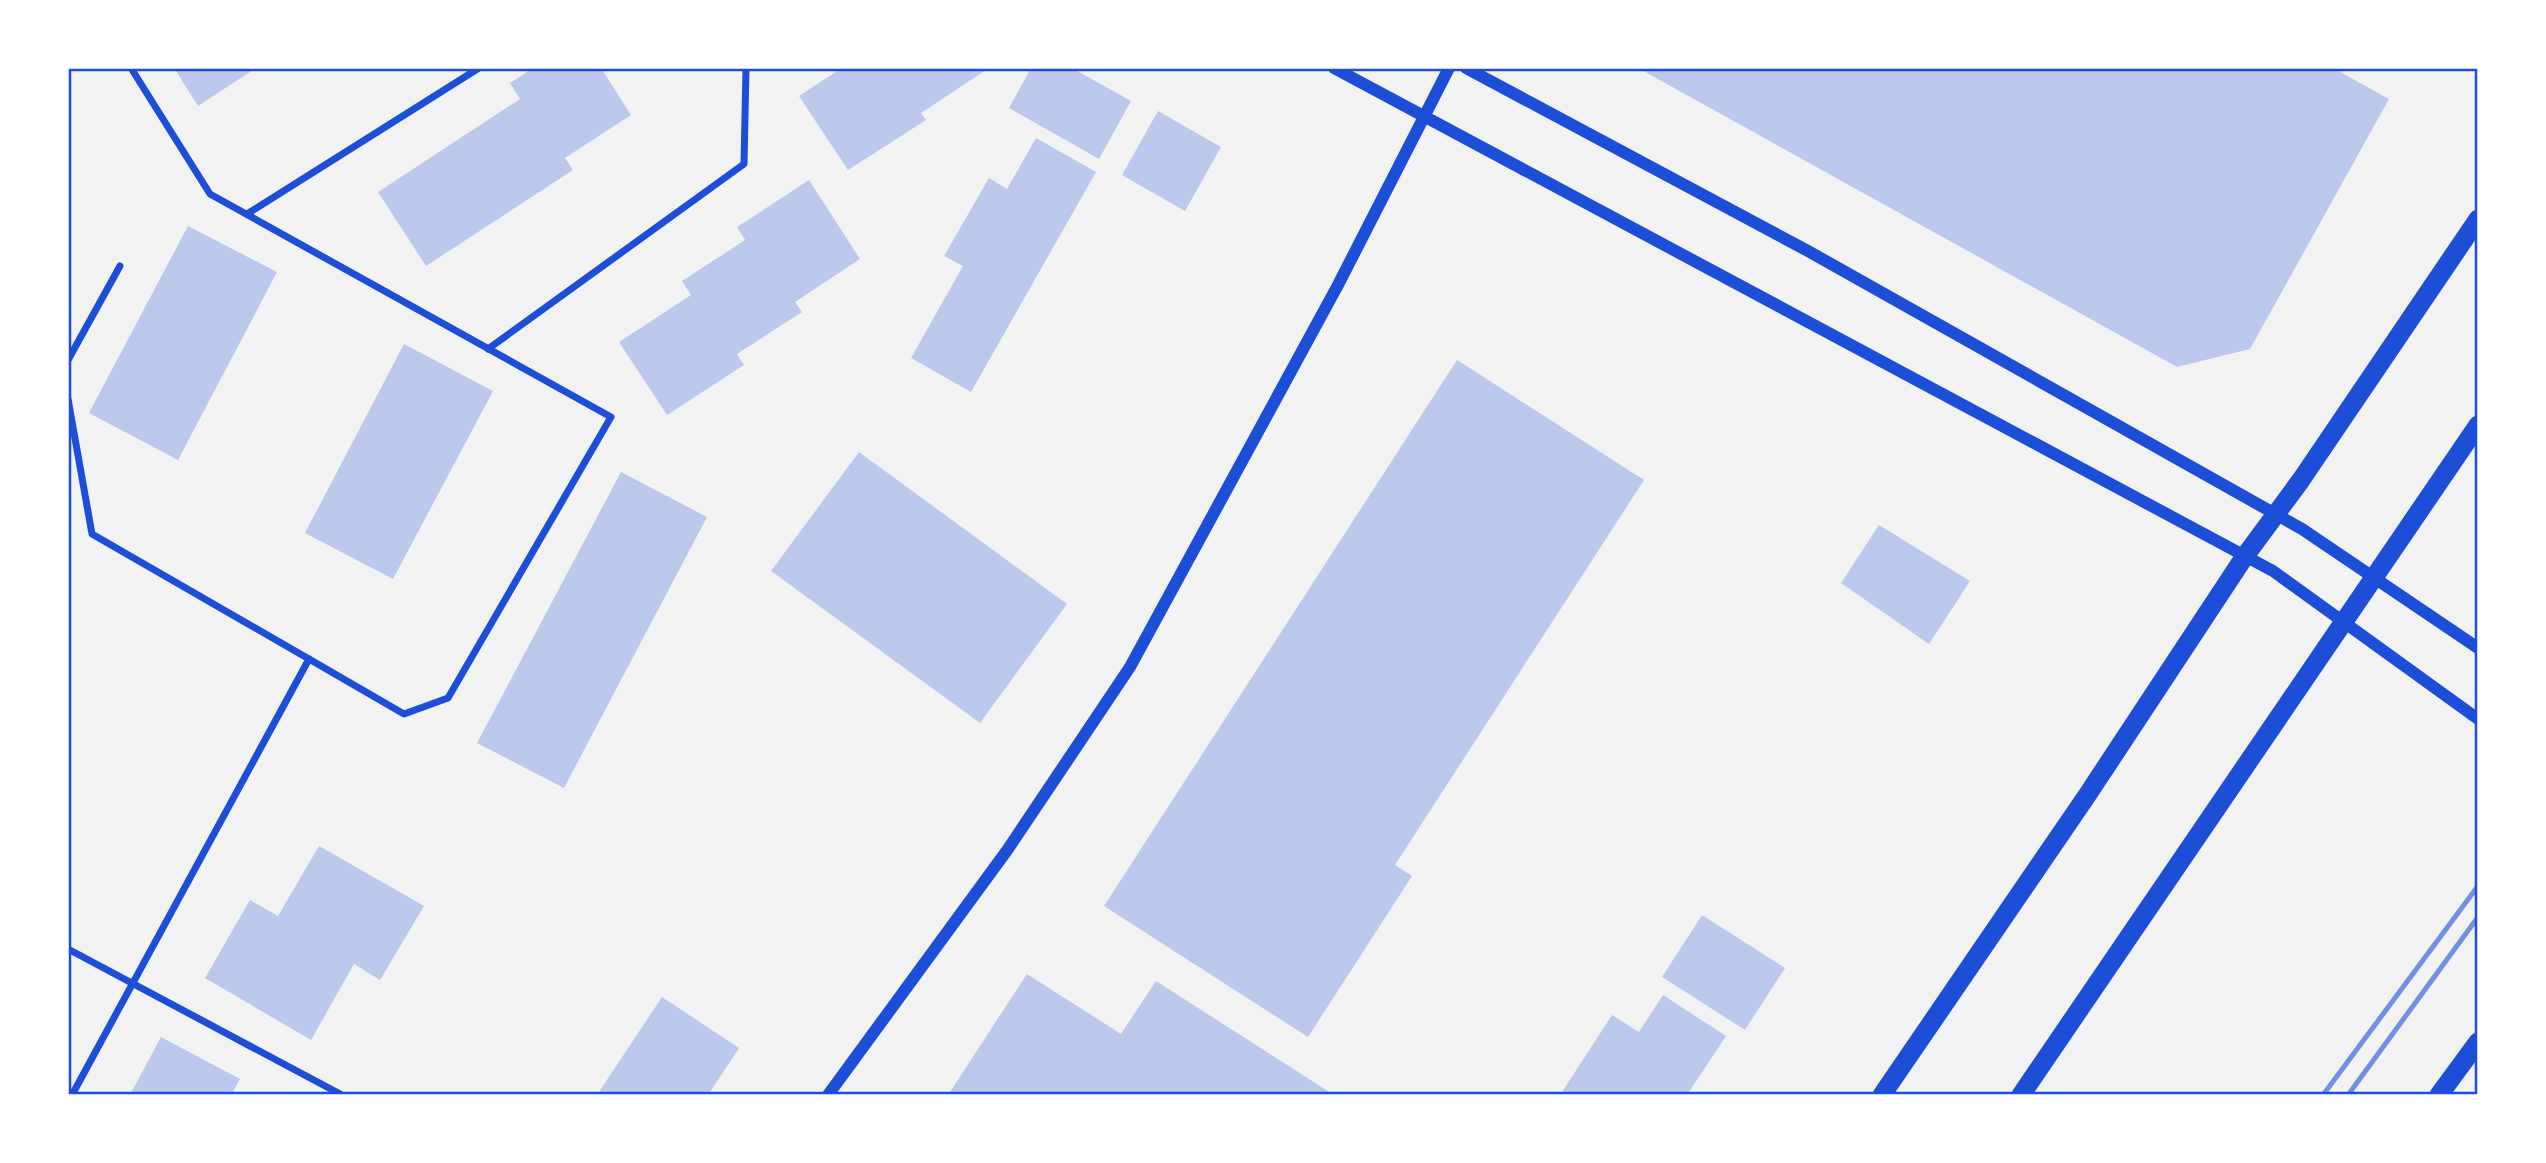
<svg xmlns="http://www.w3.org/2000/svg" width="2546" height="1163" viewBox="0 0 2546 1163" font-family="'Nunito Sans',sans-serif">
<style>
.building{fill:#bdc9ec}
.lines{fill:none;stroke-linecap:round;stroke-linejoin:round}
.minor{stroke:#1d4ed8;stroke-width:7}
.tertiary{stroke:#1d4ed8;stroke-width:12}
.trunk{stroke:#1d4ed8;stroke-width:19}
.rail{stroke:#7290e2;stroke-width:5}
.neatline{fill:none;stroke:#1d4ed8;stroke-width:2.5}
</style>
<rect width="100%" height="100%" fill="#f2f2f2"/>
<g class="building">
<path d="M 174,68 L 256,68 L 198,106 Z"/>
<path d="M 533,68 L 601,68 L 631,115 L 565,158 L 573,170 L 426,266 L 378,192 L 520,99 L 510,83 Z"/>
<path d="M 842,68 L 985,68 L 986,70 L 921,113 L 926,120 L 848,170 L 799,96 Z"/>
<path d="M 1031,68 L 1072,68 L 1131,101 L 1099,159 L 1009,108 Z"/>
<path d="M 1638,68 L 2333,68 L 2389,99 L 2250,349 L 2177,367 Z"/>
<path d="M 1158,111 L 1221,147 L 1185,211 L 1122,175 Z"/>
<path d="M 1036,138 L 1096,172 L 971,392 L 911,358 L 963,266 L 944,256 L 989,178 L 1007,189 Z"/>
<path d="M 809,180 L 860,259 L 795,302 L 802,312 L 737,354 L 744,365 L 667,415 L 619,342 L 691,295 L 682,281 L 745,240 L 737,227 Z"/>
<path d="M 188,226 L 277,272 L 178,460 L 89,413 Z"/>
<path d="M 404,344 L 493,391 L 393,579 L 305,533 Z"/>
<path d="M 1457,360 L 1644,480 L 1395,865 L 1412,876 L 1308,1037 L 1104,906 Z"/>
<path d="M 859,452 L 1067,604 L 980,723 L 771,571 Z"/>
<path d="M 621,472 L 707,517 L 564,788 L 477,743 Z"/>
<path d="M 1879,525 L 1970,581 L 1929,644 L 1841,583 Z"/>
<path d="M 319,846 L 424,906 L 380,980 L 354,964 L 311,1040 L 205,978 L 250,900 L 278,916 Z"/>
<path d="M 1702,915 L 1785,968 L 1745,1030 L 1662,977 Z"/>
<path d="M 1027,974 L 1121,1034 L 1156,981 L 1334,1095 L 948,1095 Z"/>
<path d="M 1663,995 L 1726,1036 L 1687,1095 L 1566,1095 L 1562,1092 L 1612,1015 L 1639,1032 Z"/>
<path d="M 662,997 L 739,1048 L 708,1095 L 597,1095 Z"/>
<path d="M 161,1037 L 240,1079 L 231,1095 L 130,1095 Z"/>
</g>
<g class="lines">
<g class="minor">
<path d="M 131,68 L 210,194 L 611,417 L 448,698 L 404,714 L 309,659"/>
<path d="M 247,214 L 479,68"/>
<path d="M 488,349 L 744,164 L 746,68"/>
<path d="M 68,360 L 120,266"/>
<path d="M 68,399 L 92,534 L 309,659 L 72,1095"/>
<path d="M 68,949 L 342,1095"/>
</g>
<g class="tertiary">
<path d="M 1334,68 L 2273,571 L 2478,719"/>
<path d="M 1466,68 L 1808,251 L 2302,529 L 2478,648"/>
<path d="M 828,1095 L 1008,849 L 1130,667 L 1338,285 L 1449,68"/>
</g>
<g class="trunk">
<path d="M 1882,1095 L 2088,794 L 2245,556 L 2301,480 L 2478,219"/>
<path d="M 2021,1095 L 2478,425"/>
<path d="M 2439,1095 L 2478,1042"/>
</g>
<g class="rail">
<path d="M 2323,1095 L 2478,886"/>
<path d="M 2348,1095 L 2478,917"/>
</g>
</g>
<rect width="2546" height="1163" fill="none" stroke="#ffffff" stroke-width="140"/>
<rect x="70" y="70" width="2406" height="1023" class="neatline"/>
</svg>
